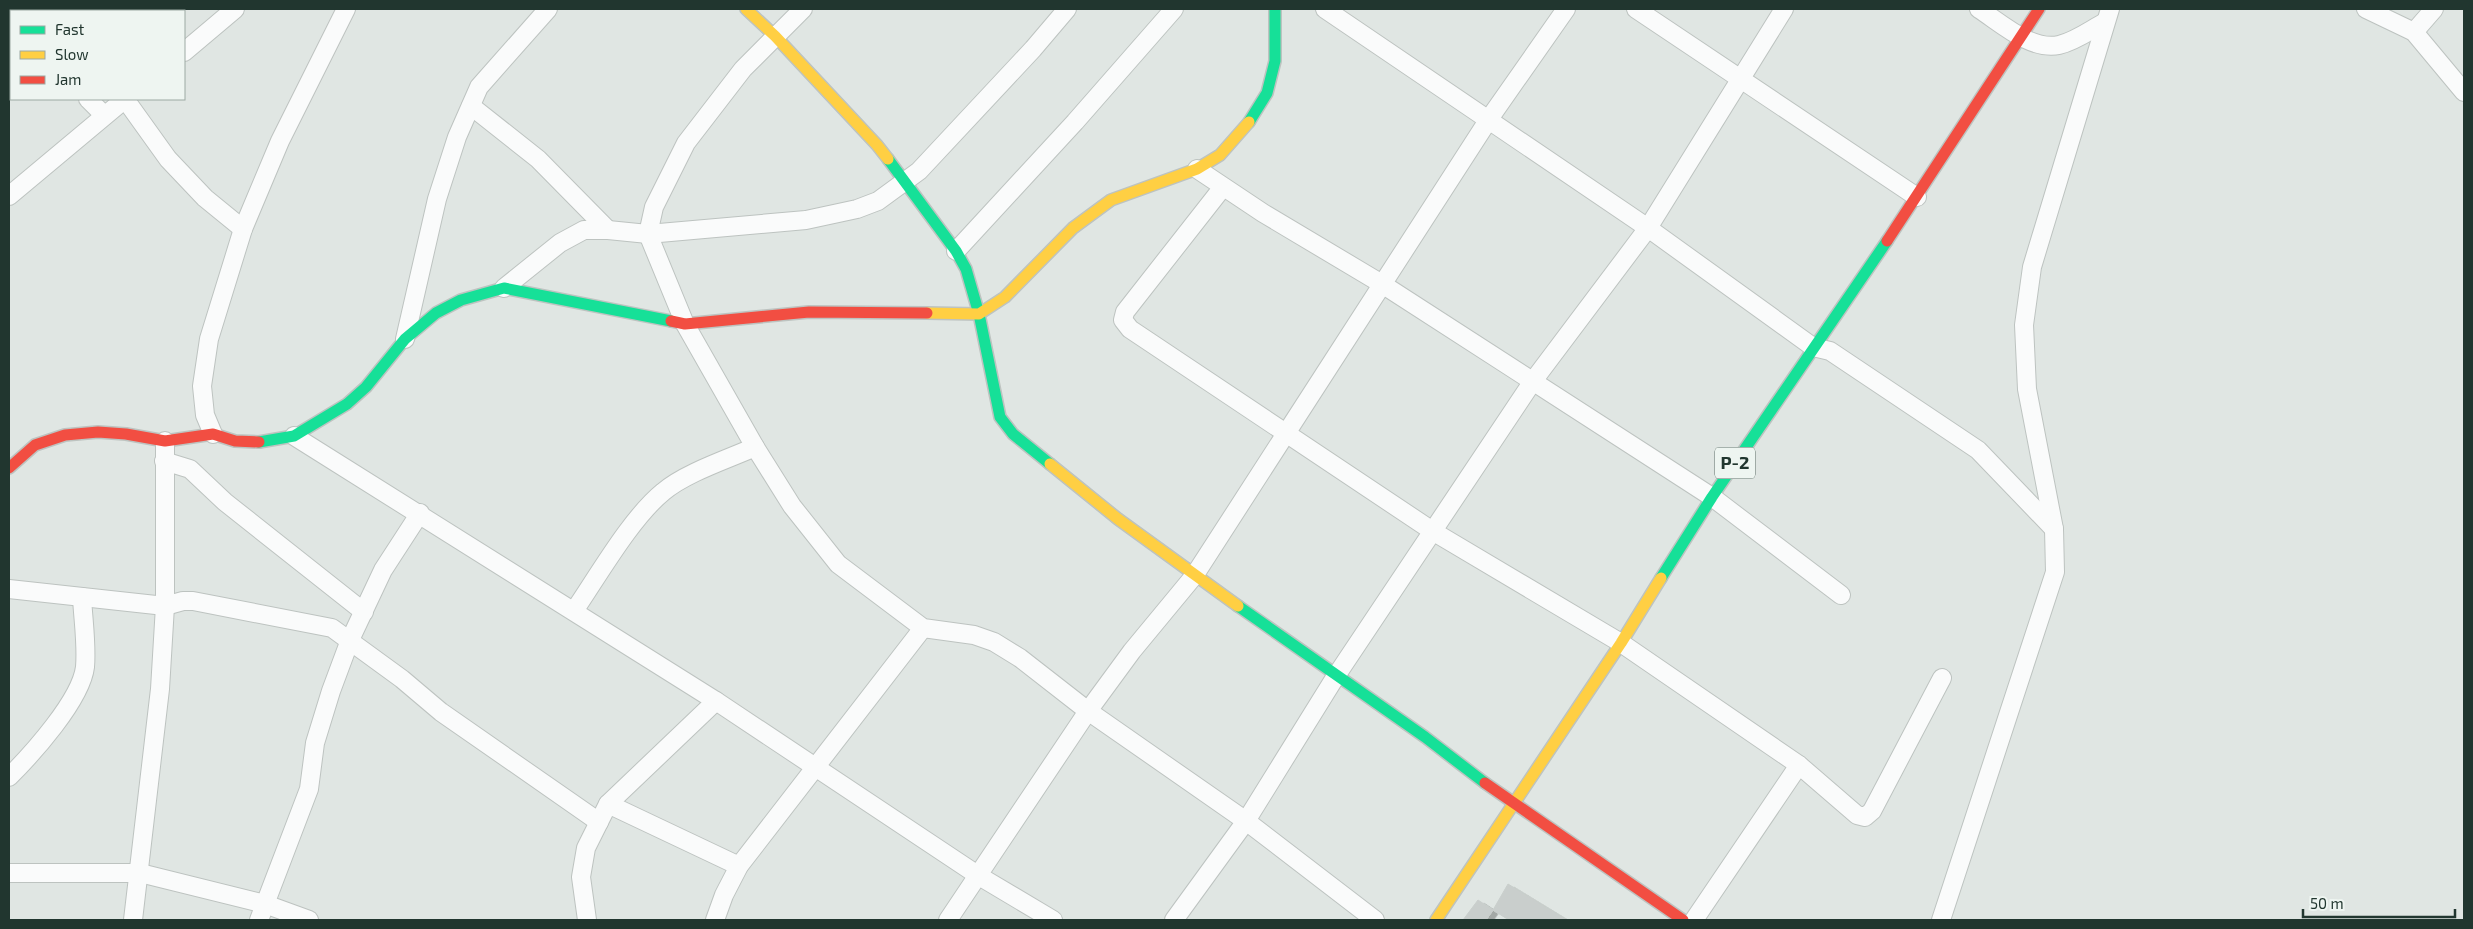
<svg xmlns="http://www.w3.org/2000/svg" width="2473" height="929" viewBox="0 0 2473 929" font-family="'Exo 2',sans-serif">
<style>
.building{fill:#c9cecc;stroke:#c9cfcc;filter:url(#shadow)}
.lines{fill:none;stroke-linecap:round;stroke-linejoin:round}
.street-casing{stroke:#bdc3c0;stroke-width:20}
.fast-casing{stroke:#bdc3c0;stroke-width:14}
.slow-casing{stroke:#bdc3c0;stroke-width:14}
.jam-casing{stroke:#bdc3c0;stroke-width:14}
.street{stroke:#fafbfb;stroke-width:18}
.fast{stroke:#16e098;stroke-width:11}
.slow{stroke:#ffcf43;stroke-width:11}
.jam{stroke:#f24e42;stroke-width:11}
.labels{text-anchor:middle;stroke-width:4.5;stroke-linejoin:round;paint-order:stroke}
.shield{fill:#eef5f1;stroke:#5e6f69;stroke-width:1}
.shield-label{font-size:18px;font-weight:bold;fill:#21362f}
</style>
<defs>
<filter id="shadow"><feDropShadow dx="5.5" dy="3" stdDeviation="0" flood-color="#0004"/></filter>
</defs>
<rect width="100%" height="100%" fill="#e0e6e3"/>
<g class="building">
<path d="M 1508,884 L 1567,920 L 1509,920 L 1493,910 Z"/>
<path d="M 1478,900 L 1493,910 L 1486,920 L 1463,920 Z"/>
</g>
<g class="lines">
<defs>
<g id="street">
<path d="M 803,9 L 743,69 L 686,143 L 654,207 L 648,234 L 685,324 L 755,447 L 792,506 L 838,564 L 923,628 L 974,635 L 994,642 L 1020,658 L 1088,711 L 1246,821 L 1375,920"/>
<path d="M 1325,9 L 1648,228 L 1813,347 L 1830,351 L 1978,450 L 2054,529"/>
<path d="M 1636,9 L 1917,197"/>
<path d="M 1979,9 C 2001,23 2031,51 2059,45 C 2076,41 2090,30 2105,22"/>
<path d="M 2366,9 L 2414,32 L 2464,92"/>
<path d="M 9,19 L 11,22"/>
<path d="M 2414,32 L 2434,9"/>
<path d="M 184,52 L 235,9"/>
<path d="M 88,99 L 104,115"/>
<path d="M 125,99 L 168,159 L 205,198 L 243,229"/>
<path d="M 471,106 L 538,159 L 608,230"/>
<path d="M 1197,169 L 1263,213 L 1382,284 L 1712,497 L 1841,595"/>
<path d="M 1223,187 L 1125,312 L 1123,320 L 1130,329 L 1434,532 L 1621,643 L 1799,765 L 1857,815 L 1865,817 L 1872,811 L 1942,678"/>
<path d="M 9,196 L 125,99"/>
<path d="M 956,251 L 1075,122 L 1174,9"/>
<path d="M 504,288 L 560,243 L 584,230 L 608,230 L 648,234 L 806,220 L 857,209 L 878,201 L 919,171 L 1033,49 L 1067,9"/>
<path d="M 405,339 L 437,199 L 457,137 L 479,87 L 548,9"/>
<path d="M 213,434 L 205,415 L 202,386 L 209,339 L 243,229 L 280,141 L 346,9"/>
<path d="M 294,436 L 716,701 L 979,876 L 1053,920"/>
<path d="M 164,461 L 190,469 L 225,502 L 364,612"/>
<path d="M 9,589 L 165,606 L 183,601 L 193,601 L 332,628 L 402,679 L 441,712 L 599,822"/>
<path d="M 574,611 C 598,576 631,518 663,492 C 685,473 728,459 755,447"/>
<path d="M 9,777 C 32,754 81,700 85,667 C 87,644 83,619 82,597"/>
<path d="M 608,804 L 739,866"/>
<path d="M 9,873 L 140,873 L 265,904 L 309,920"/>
<path d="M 133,920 L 160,689 L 165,606 L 165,441"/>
<path d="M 259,920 L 309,789 L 315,743 L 331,691 L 350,640 L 383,570 L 420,513"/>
<path d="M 587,920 L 581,877 L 586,848 L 608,804 L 716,701"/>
<path d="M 715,920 L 724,895 L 739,866 L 923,628"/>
<path d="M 948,920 L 1088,711 L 1132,651 L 1194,576 L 1489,119 L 1566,9"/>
<path d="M 1174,920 L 1246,821 L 1336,676 L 1533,381 L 1648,228 L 1784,9"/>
<path d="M 1694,920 L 1799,765"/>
<path d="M 1941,920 L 2055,572 L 2054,529 L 2027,389 L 2024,325 L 2032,267 L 2110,9"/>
</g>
<g id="fast">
<path d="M 1249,122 L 1267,93 L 1275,61 L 1275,9"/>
<path d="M 888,159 L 956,251 L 966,269 L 979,314 L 1000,417 L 1013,434 L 1050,464"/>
<path d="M 259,442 L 294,436 L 347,404 L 366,387 L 405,339 L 436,313 L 461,300 L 504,288 L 671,321"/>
<path d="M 1661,578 L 1712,497 L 1887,241"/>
<path d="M 1238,606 L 1425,737 L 1485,783"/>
</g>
<g id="slow">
<path d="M 746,9 L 775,36 L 877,145 L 888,159"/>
<path d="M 927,313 L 979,314 L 1005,297 L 1073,228 L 1111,200 L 1197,169 L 1220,155 L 1249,122"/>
<path d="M 1050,464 L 1118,519 L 1238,606"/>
<path d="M 1436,920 L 1621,643 L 1661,578"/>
</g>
<g id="jam">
<path d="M 1887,241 L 2039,9"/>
<path d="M 671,321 L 685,324 L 809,312 L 927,313"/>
<path d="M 9,468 L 35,445 L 65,435 L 98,432 L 126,434 L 165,441 L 213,434 L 235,441 L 259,442"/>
<path d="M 1485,783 L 1683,920"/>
</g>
</defs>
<use href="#street" class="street-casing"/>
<use href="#fast" class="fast-casing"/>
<use href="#slow" class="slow-casing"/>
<use href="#jam" class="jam-casing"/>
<use href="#street" class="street"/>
<use href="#fast" class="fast"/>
<use href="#slow" class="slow"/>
<use href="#jam" class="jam"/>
</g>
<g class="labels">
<rect class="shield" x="1715" y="447.5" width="40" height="31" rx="4"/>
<g class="shield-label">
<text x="1735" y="469">P-2</text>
</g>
</g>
<rect width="2473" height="929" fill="none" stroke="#21362f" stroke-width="20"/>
<rect x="10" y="10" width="175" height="90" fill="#eef5f1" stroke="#9ca9a3"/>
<rect x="20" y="26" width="25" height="8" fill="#16e098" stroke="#9ca9a3"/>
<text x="55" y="35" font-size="15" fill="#21362f">Fast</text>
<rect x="20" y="51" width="25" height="8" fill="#ffcf43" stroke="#9ca9a3"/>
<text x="55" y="60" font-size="15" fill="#21362f">Slow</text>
<rect x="20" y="76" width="25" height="8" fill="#f24e42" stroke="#9ca9a3"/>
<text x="55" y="85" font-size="15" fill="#21362f">Jam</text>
<path d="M2303 909v8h152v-8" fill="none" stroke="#21362f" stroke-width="2.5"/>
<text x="2310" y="909" font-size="15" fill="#21362f" stroke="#eef5f1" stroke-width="4" paint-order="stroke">50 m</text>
</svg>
